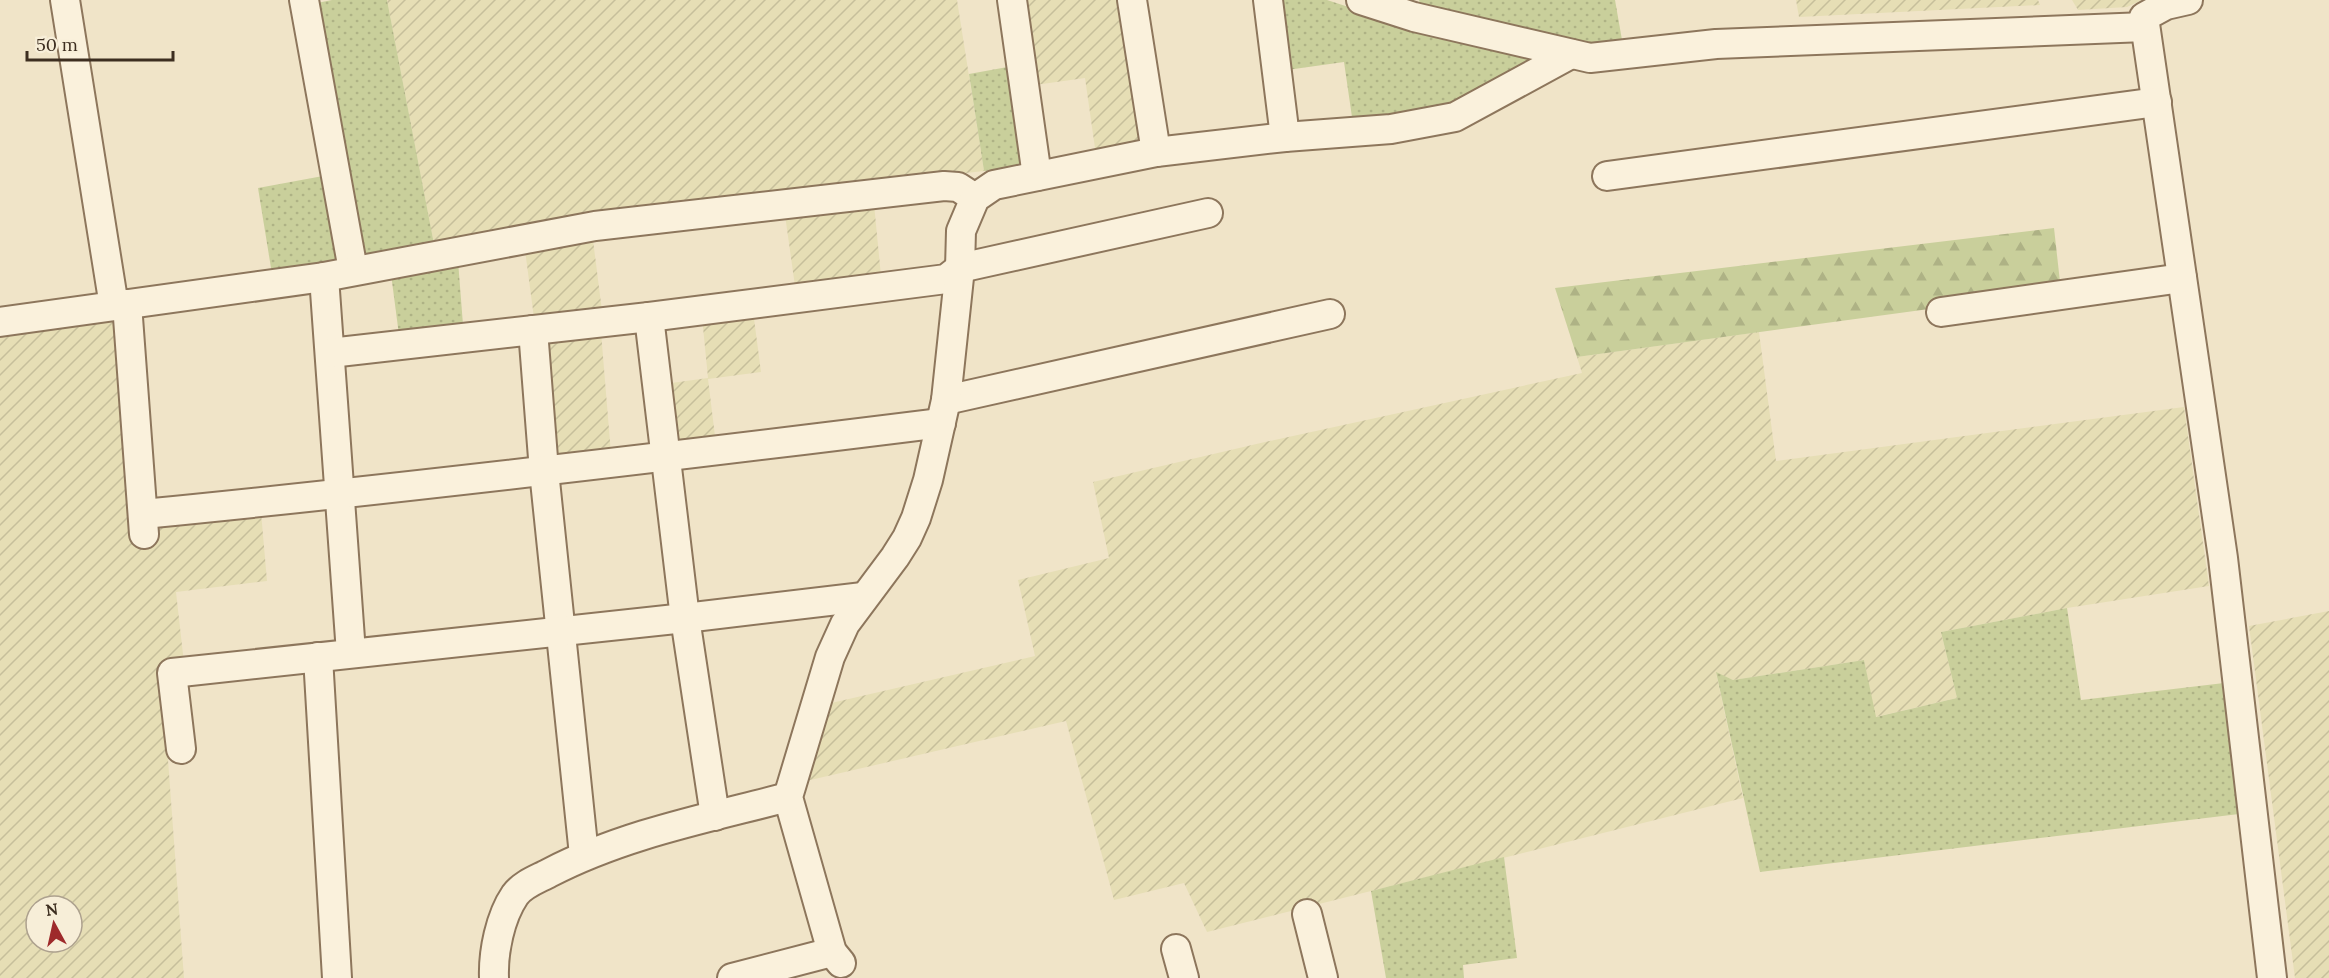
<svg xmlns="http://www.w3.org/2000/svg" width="2329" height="978" viewBox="0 0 2329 978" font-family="Lora,serif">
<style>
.farmland{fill:url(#farmland-furrows);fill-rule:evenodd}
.grass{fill:url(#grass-dots)}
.forest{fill:url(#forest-firs)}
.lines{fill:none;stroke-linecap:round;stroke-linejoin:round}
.minor-casing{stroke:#8d765c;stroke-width:32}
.minor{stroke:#faf1dc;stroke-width:28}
</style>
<defs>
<pattern id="farmland-furrows" width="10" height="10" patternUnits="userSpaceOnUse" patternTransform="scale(1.5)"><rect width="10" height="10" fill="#e6deb5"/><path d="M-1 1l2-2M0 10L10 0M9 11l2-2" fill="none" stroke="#c6bf9b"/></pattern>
<pattern id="grass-dots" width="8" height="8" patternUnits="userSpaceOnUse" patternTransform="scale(1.5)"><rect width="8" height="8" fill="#c9cf9b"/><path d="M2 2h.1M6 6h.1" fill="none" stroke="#aeb285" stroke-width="1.8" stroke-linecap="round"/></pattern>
<pattern id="forest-firs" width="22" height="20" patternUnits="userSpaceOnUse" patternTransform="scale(1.5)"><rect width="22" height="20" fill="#c9cf9b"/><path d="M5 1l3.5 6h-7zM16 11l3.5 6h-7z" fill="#aeb285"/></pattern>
</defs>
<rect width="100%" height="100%" fill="#f0e4c8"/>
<g class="farmland">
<path d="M 387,0 L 957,0 L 984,171 L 606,213 L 434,244 Z"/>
<path d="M 1022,0 L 1123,0 L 1146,146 L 1096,155 L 1085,78 L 1035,85 Z"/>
<path d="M 1796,0 L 2038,0 L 2040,5 L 1799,17 Z"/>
<path d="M 2072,0 L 2142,0 L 2127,7 L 2078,10 Z"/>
<path d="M 874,204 L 881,276 L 795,286 L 785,215 Z"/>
<path d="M 593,240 L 602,311 L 534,318 L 525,250 Z"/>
<path d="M 753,311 L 761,372 L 708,379 L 715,436 L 673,443 L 664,384 L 708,378 L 702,317 Z"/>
<path d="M 117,317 L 135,523 L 261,512 L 267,581 L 176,592 L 184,663 L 161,664 L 184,978 L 0,978 L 0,333 ZM 36,906 L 72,906 L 72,942 L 36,942 Z"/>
<path d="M 601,332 L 611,454 L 552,461 L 542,339 Z"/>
<path d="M 1759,332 L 1776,461 L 2184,407 L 2209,586 L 2067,608 L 1941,632 L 1957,698 L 1875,717 L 1864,660 L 1733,680 L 1716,673 L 1743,798 L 1207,932 L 1184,883 L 1114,900 L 1066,721 L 806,781 L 827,704 L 1035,656 L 1018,580 L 1109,558 L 1093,482 L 1265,442 L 1582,373 L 1577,357 Z"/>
<path d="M 2329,611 L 2329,978 L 2295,978 L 2249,626 Z"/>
</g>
<g class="grass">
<path d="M 332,0 L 387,0 L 434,244 L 361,257 L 317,3 Z"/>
<path d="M 1277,0 L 1327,0 L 1407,26 L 1534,56 L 1535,64 L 1463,103 L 1353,124 L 1344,62 L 1287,70 Z"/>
<path d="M 1419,0 L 1615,0 L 1622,40 L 1577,44 L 1420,5 Z"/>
<path d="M 1013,66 L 1028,166 L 984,171 L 969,74 Z"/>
<path d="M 323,176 L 339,263 L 272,274 L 258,188 Z"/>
<path d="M 458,261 L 463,325 L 399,335 L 391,274 Z"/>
<path d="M 2067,608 L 2081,700 L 2224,683 L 2239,814 L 1760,872 L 1716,672 L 1733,680 L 1864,660 L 1876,717 L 1957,698 L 1941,632 Z"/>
<path d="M 1504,857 L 1517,958 L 1463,965 L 1464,978 L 1386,978 L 1371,891 Z"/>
</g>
<path class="forest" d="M 2054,228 L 2061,291 L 1577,357 L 1555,288 Z"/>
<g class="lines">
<defs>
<g id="minor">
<path d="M 65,0 L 114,306"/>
<path d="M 304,0 L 353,270"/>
<path d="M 1012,0 L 1037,176"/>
<path d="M 1132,0 L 1156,152"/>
<path d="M 1268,0 L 1285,137"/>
<path d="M 1361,0 L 1414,17 L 1590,58 L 1716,44 L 2145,27"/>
<path d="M 2188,0 L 2166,5 L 2144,17 L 2223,558 L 2272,978"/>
<path d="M 1607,176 L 2157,102"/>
<path d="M 324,277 L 351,653"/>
<path d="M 127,304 L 144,534"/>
<path d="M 1941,312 L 2182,278"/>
<path d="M 649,317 L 685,618 L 715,816"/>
<path d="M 0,322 L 324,277 L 595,226 L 944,186 L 958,187 L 975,198"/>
<path d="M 533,330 L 544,471 L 584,855"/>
<path d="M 330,353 L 649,317 L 946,279 L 960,268 L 1208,213"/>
<path d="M 946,400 L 1330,314"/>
<path d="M 143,514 C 409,488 675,456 941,423"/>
<path d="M 318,657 L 337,978"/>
<path d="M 181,749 L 172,673 L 685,618 L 863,597"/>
<path d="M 1307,914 L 1323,978"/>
<path d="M 1176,949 L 1184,978"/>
<path d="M 841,963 L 832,952 L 788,797 L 830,657 L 845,624 L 895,557 L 907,538 L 916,518 L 928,480 L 946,400 L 960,268 L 961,231 L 975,198 L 994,185 L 1156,152 L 1285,137 L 1391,129 L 1455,117 L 1571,54"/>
<path d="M 494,978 C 493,952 500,917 515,895 C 523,884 538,879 549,873 C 624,834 708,818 788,797"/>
<path d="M 732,978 L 832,952"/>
</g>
</defs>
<use href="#minor" class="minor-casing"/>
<use href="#minor" class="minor"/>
</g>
<g transform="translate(54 924) rotate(352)"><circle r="28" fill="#f7eed8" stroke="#ada18e" stroke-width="1.5"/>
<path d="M0-4.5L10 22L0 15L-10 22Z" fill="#9e2a2b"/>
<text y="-9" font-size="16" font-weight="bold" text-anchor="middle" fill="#3d2e20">N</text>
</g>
<path d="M27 51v9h146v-9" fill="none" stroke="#3d2e20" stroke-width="3"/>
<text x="36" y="51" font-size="18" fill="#3d2e20" stroke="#f7eed8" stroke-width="4.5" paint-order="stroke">50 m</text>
</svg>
